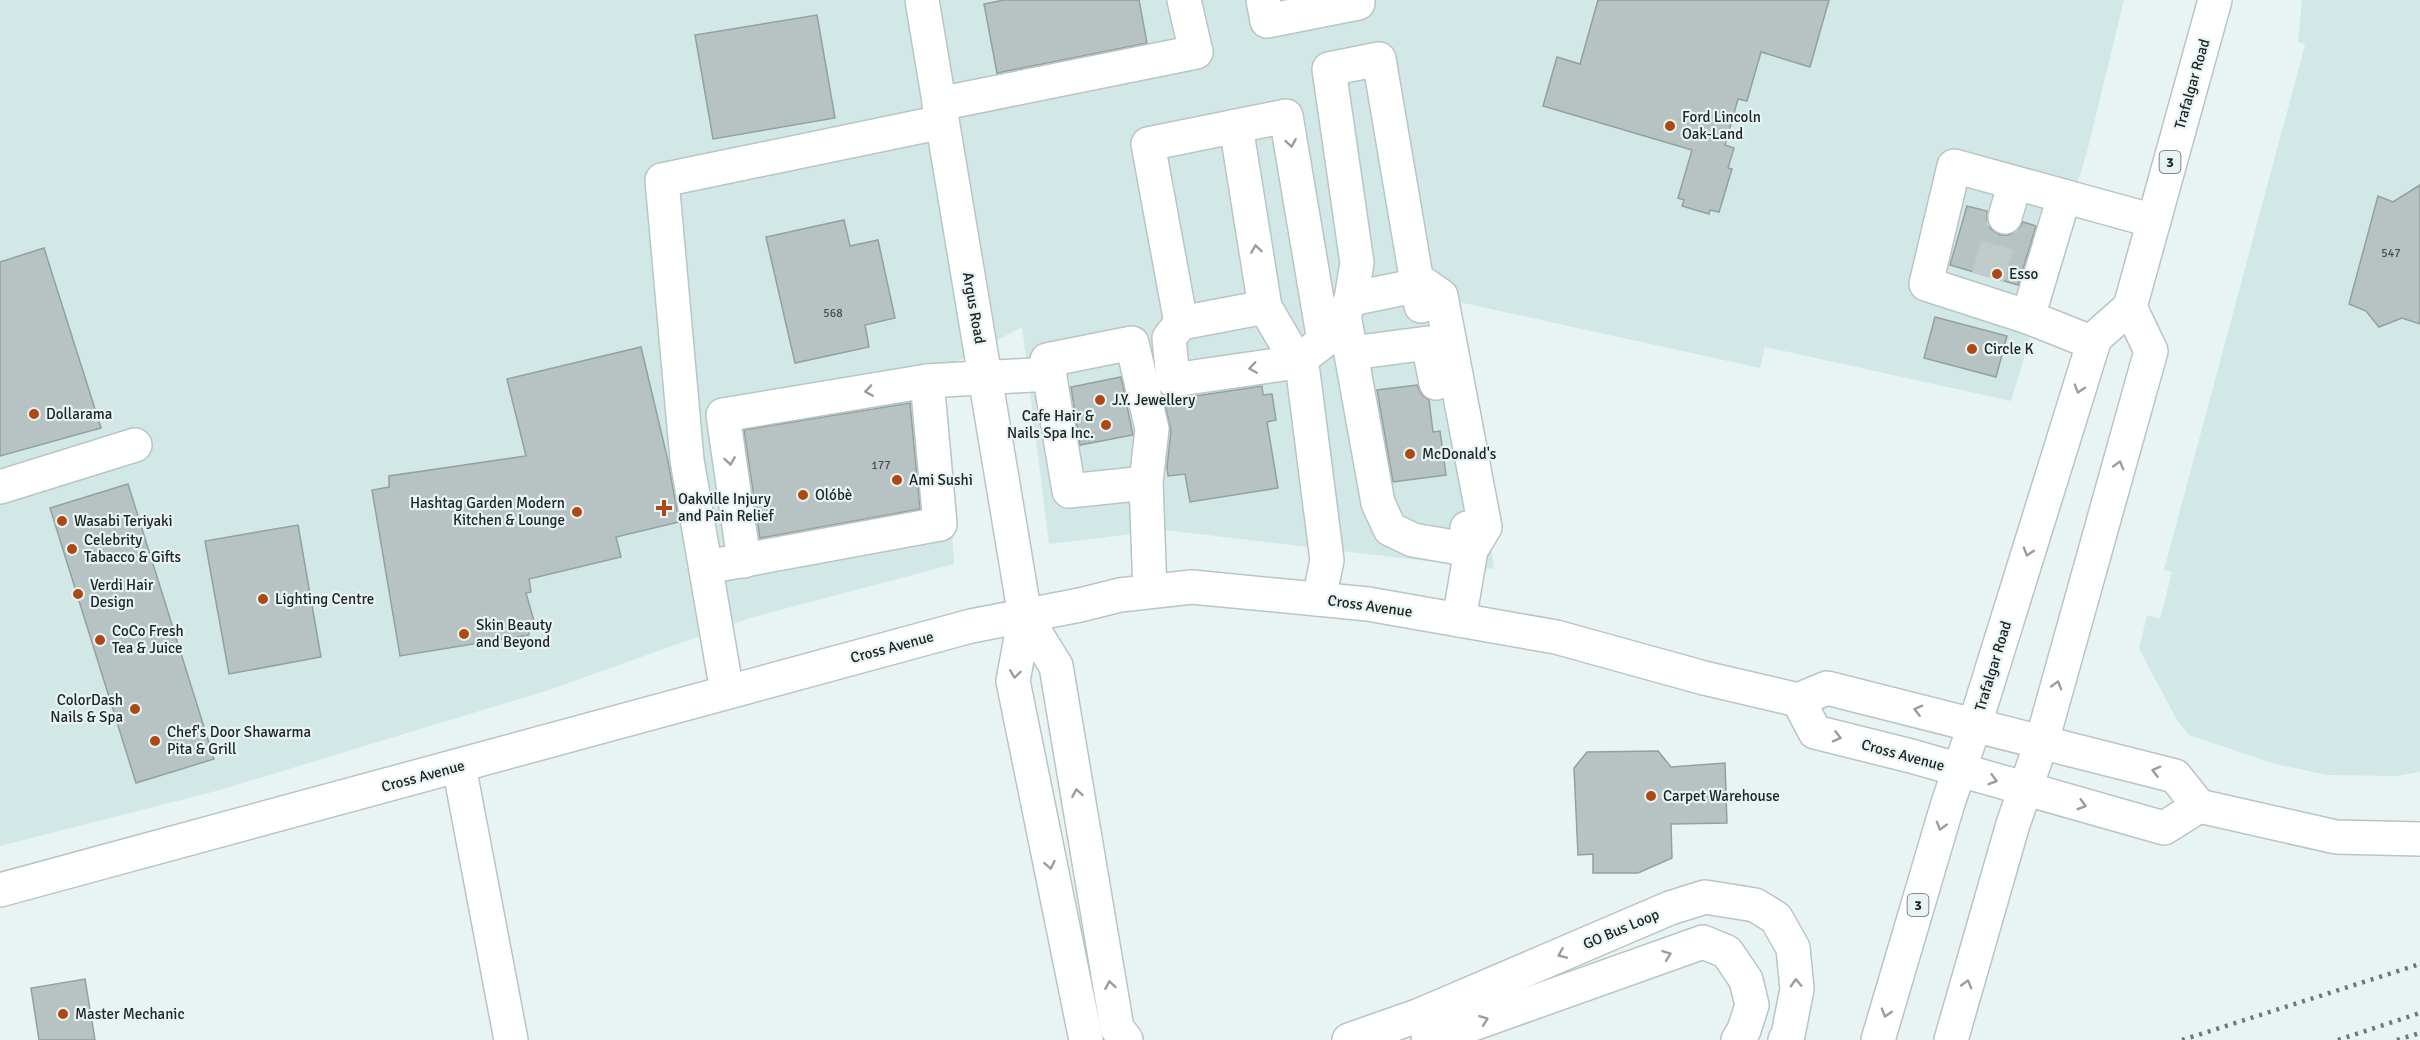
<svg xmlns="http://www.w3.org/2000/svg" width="2420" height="1040" viewBox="0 0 2420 1040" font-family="Signika,sans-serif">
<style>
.built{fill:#d2e8e7}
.building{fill:#b7c3c3;stroke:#93a09f;stroke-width:1.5}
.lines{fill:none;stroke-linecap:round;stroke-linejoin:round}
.minor-tunnel{stroke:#bfcbca;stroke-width:33;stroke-dasharray:33 16;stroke-linecap:butt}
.minor-casing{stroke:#b8c5c5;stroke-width:36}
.major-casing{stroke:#b8c5c5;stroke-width:36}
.minor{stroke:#fff;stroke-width:33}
.major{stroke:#fff;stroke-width:33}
.rail{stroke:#6e7676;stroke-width:4.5;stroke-dasharray:3 6;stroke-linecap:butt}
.oneway{stroke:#9b9d9d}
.poi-dot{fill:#ad4a13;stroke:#e7f4f3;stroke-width:2}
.labels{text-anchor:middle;stroke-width:4.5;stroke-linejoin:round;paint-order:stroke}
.number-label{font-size:12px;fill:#464c4c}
.shield{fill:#e7f4f3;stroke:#5c6363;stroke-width:1.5}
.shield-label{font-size:14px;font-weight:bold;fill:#202525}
.street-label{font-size:15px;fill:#202525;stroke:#e7f4f3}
.poi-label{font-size:15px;fill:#202525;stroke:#e7f4f3;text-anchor:start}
</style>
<rect width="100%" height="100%" fill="#e7f4f3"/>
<g class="built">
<path d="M 0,0 L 2124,0 L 2087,152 L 2011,401 L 1765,347 L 1760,368 L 1459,302 L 1494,569 L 1165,530 L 1049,544 L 1022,327 L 943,369 L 954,564 L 750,618 L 552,689 L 220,790 L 0,846 Z"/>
<path d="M 2302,0 L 2420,0 L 2420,772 L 2396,776 L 2327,775 L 2275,764 L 2189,735 L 2177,720 L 2139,649 L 2147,615 L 2160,619 L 2172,572 L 2164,570 L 2305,45 L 2298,42 Z"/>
</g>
<g class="building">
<path d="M 1004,0 L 1139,0 L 1147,43 L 997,73 L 984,4 Z"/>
<path d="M 1598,0 L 1829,0 L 1810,67 L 1761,52 L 1747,101 L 1738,99 L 1725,145 L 1734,148 L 1728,168 L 1732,169 L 1719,212 L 1710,210 L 1709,214 L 1682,206 L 1684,200 L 1678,198 L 1692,150 L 1543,106 L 1557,57 L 1580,64 Z"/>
<path d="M 817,15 L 835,118 L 713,139 L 695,35 Z"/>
<path d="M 2420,185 L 2420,324 L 2402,318 L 2379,327 L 2366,311 L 2349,304 L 2378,196 L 2393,202 Z"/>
<path d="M 1967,206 L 1987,211 L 1987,221 L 1991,229 L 2000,235 L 2009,235 L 2017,231 L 2023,222 L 2036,226 L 2018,285 L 1950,265 Z"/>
<path d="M 844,220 L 850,246 L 878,240 L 895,318 L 865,325 L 869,347 L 795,363 L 766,237 Z"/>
<path d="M 44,248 L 101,428 L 0,456 L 0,262 Z"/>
<path d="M 1935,317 L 2007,336 L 1996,377 L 1924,358 Z"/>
<path d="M 641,347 L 668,461 L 679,522 L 616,537 L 621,557 L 529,579 L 531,592 L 526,593 L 534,621 L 527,622 L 529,635 L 400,656 L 372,490 L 389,487 L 389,476 L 526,456 L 507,379 Z"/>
<path d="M 1121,377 L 1133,435 L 1080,445 L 1071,387 Z"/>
<path d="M 1417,385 L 1422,395 L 1429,400 L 1433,432 L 1440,431 L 1446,475 L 1393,482 L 1377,390 Z"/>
<path d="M 1262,386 L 1263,395 L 1272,394 L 1276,420 L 1267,422 L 1278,488 L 1190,502 L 1185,474 L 1168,476 L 1167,467 L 1171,431 L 1163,396 L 1176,399 Z"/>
<path d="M 910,403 L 920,509 L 760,538 L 744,430 Z"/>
<path d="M 128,484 L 214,759 L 136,783 L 50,508 Z"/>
<path d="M 298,525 L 321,657 L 229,674 L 205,541 Z"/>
<path d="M 1658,751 L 1671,767 L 1725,763 L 1727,823 L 1671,824 L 1672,858 L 1638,873 L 1593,873 L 1593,854 L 1578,855 L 1574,768 L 1587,752 Z"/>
<path d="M 85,979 L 95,1040 L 39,1040 L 31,988 Z"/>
</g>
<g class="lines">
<path class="minor-tunnel" d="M 1988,277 L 2005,217"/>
<defs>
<g id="minor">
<path d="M 922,0 L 1025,616 L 1013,681 L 1086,1040"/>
<path d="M 1263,0 L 1267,21 L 1358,3"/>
<path d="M 939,104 L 1196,52 L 1184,0"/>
<path d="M 1236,126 L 1265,307 L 1303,372 L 1327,560 L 1319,599"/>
<path d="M 2005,217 L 2015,183"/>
<path d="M 1424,284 L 1441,296 L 1485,527 L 1471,550 L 1413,540 L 1390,529 L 1378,503 L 1344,315 L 1351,299 Z"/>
<path d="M 1351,299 L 1357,263 L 1329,69 L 1379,59 L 1421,306"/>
<path d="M 2028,317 L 2064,197"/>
<path d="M 1181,323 L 1169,338 L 1173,380 L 1297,362 L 1324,341 L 1286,116 L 1148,144 L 1181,323 L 1265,307"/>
<path d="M 2093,343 L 2028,317 L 1926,284 L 1954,166 L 2154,221"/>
<path d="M 1352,353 L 1428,343 L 1436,383"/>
<path d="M 1146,483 L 1069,491 L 1047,360 L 1132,343 L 1152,429 L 1146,483 L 1150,591"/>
<path d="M 0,487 L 135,445"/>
<path d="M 744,561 L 723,415 L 927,381 L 1050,374"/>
<path d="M 723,564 L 940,524 L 927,381"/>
<path d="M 1025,616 L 1056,666 L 1117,1028 L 1126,1040"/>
<path d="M 1459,620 L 1471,550 L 1467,528"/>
<path d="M 727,692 L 687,460 L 662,180 L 942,122"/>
<path d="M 1798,700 L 1815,732 L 1911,756 L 2164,828 L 2199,806"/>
<path d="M 459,766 L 511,1040"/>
<path d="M 0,890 L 971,626 L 1080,605 L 1120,595 L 1192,587 L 1368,604 L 1556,637 L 1704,678 L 1798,700 L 1827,688 L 2175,776 L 2199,806 L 2336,837 L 2420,839"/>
<path d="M 1349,1040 L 1420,1015 L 1670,908 L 1705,897 L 1755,905 L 1776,918 L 1793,948 L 1797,989 L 1788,1035 L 1785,1040"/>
<path d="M 1428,1040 L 1703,942 L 1727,952 L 1746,980 L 1752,1005 L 1744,1030 L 1738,1040"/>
</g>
<g id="major">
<path d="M 1878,1040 L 1948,803 L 1975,724 L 2095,338 L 2130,307 L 2215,0"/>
<path d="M 1951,1040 L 2013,824 L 2042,741 L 2151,351 L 2130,307"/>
</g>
</defs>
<use href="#minor" class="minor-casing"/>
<use href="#major" class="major-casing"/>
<use href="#minor" class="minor"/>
<use href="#major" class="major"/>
<g class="rail">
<path d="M 2182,1040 L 2420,964"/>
<path d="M 2338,1040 L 2420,1013"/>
<path d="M 2397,1040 L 2420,1033"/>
</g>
</g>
<defs><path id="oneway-chevron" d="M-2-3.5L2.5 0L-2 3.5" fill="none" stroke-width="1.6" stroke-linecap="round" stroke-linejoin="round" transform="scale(1.5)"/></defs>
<g class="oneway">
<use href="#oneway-chevron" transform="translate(1291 143) rotate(80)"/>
<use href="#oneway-chevron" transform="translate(1256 249) rotate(-99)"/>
<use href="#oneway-chevron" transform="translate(1253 368) rotate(172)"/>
<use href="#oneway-chevron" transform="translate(2079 389) rotate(107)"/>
<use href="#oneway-chevron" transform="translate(869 391) rotate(171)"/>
<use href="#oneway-chevron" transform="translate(730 461) rotate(81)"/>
<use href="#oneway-chevron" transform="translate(2119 465) rotate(-74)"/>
<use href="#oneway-chevron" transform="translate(2028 552) rotate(107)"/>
<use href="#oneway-chevron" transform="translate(1015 674) rotate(98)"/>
<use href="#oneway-chevron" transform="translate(2057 685) rotate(-74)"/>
<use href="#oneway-chevron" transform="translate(1918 710) rotate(-166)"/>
<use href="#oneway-chevron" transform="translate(1837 737) rotate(14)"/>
<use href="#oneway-chevron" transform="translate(2156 771) rotate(-166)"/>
<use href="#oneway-chevron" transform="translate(1993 780) rotate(16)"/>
<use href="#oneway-chevron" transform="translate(1077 793) rotate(-100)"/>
<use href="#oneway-chevron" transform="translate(2082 805) rotate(16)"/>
<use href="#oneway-chevron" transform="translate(1941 826) rotate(106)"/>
<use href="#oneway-chevron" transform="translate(1050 865) rotate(79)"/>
<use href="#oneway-chevron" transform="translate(1562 954) rotate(157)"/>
<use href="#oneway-chevron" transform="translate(1667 955) rotate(-20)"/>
<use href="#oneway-chevron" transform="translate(1796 983) rotate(-92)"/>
<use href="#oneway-chevron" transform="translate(1967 984) rotate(-74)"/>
<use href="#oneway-chevron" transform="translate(1110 985) rotate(-100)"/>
<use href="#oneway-chevron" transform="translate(1886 1013) rotate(107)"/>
<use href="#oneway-chevron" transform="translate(1484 1020) rotate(-20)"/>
</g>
<g class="poi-dot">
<circle cx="1670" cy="126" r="6"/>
<circle cx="1997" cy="274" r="6"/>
<circle cx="1972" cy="349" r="6"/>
<circle cx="1100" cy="400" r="6"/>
<circle cx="34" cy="414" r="6"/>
<circle cx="1106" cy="425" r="6"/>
<circle cx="1410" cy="454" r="6"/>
<circle cx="897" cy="480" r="6"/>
<circle cx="803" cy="495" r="6"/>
<path d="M661 499h6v6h6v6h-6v6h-6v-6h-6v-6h6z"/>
<circle cx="577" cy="512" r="6"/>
<circle cx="62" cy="521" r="6"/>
<circle cx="72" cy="549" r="6"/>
<circle cx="78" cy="594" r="6"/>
<circle cx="263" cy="599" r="6"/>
<circle cx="464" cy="634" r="6"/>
<circle cx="100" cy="640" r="6"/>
<circle cx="135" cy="709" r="6"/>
<circle cx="155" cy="741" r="6"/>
<circle cx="1651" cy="796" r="6"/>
<circle cx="63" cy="1014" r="6"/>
</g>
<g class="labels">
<g class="number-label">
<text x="2391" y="257">547</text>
<text x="833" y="317">568</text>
<text x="881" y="469">177</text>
</g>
<g class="shield">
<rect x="2159.5" y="151" width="21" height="22" rx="4.5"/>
<rect x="1907.5" y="894" width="21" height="22" rx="4.5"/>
</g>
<g class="shield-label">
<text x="2170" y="167">3</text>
<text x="1918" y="910">3</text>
</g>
<g class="street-label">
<text transform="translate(2192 84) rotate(-74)" y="5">Trafalgar Road</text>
<text transform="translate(974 308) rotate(80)" y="5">Argus Road</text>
<text transform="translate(1370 606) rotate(8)" y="5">Cross Avenue</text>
<text transform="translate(892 647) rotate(-15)" y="5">Cross Avenue</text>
<text transform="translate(1993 666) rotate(-73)" y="5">Trafalgar Road</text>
<text transform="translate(1903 755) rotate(15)" y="5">Cross Avenue</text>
<text transform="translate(423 776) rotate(-15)" y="5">Cross Avenue</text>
<text transform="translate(1621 929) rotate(-23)" y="5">GO Bus Loop</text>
</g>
<g class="poi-label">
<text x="1682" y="122">Ford Lincoln<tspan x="1682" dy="17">Oak-Land</tspan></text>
<text x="2009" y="279">Esso</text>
<text x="1984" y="354">Circle K</text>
<text x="1112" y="405">J.Y. Jewellery</text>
<text x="46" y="419">Dollarama</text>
<text x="1094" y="421" text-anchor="end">Cafe Hair &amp;<tspan x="1094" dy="17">Nails Spa Inc.</tspan></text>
<text x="1422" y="459">McDonald's</text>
<text x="909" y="485">Ami Sushi</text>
<text x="815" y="500">Olóbè</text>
<text x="678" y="504">Oakville Injury<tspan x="678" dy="17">and Pain Relief</tspan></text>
<text x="565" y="508" text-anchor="end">Hashtag Garden Modern<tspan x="565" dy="17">Kitchen &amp; Lounge</tspan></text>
<text x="74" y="526">Wasabi Teriyaki</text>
<text x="84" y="545">Celebrity<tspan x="84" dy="17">Tabacco &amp; Gifts</tspan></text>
<text x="90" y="590">Verdi Hair<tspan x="90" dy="17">Design</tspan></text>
<text x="275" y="604">Lighting Centre</text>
<text x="476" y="630">Skin Beauty<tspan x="476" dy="17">and Beyond</tspan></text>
<text x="112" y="636">CoCo Fresh<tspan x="112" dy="17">Tea &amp; Juice</tspan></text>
<text x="123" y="705" text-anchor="end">ColorDash<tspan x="123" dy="17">Nails &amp; Spa</tspan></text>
<text x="167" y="737">Chef's Door Shawarma<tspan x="167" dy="17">Pita &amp; Grill</tspan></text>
<text x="1663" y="801">Carpet Warehouse</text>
<text x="75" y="1019">Master Mechanic</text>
</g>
</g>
</svg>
